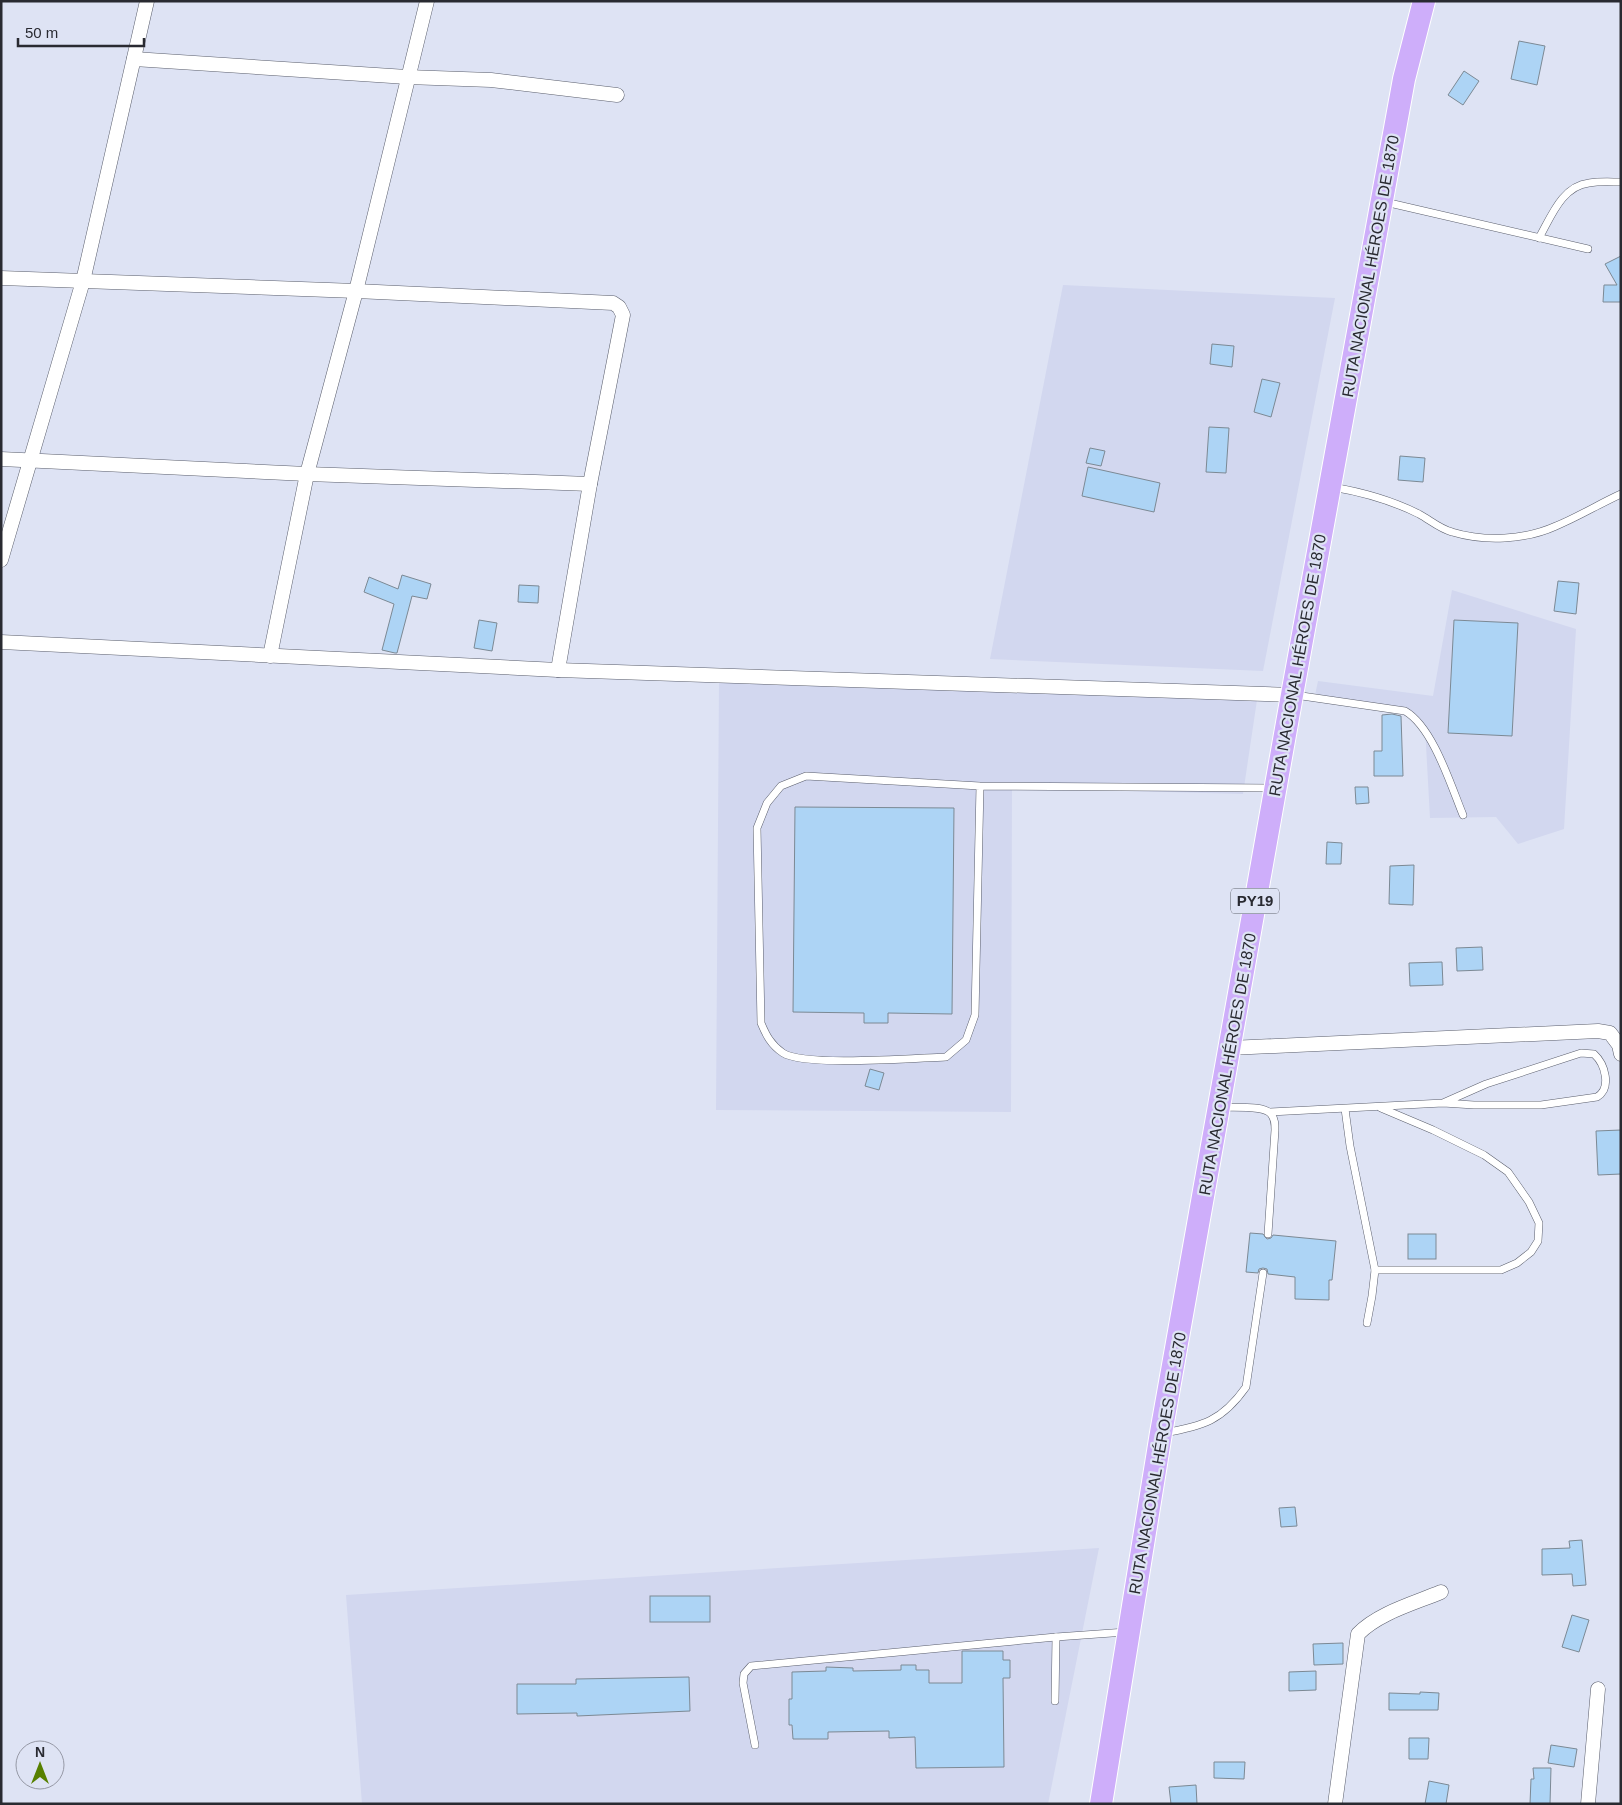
<svg xmlns="http://www.w3.org/2000/svg" width="1622" height="1805" viewBox="0 0 1622 1805" font-family="Arial,sans-serif">
<style>
.built{fill:#d2d7ef}
.building{fill:#add4f5;stroke:#7c8994}
.lines{fill:none;stroke-linecap:round;stroke-linejoin:round}
.service-casing{stroke:#5a5e6c;stroke-width:8}
.minor-casing{stroke:#5a5e6c;stroke-width:15}
.trunk-casing{stroke:#fff;stroke-width:24}
.service{stroke:#fff;stroke-width:7}
.minor{stroke:#fff;stroke-width:14}
.trunk{stroke:#ceaefa;stroke-width:22}
.labels{text-anchor:middle;stroke-width:4.5;stroke-linejoin:round;paint-order:stroke}
.shield{fill:#dee3f4;stroke:#5f626c;stroke-width:1}
.shield-label{font-size:15px;font-weight:bold;fill:#292a31}
.street-label{font-size:16px;fill:#292a31;stroke:#dee3f4}
</style>
<rect width="100%" height="100%" fill="#dee3f4"/>
<g class="built">
<path d="M 1063,285 L 1335,298 L 1263,671 L 990,659 Z"/>
<path d="M 1452,590 L 1576,629 L 1564,829 L 1518,844 L 1496,817 L 1430,818 L 1425,727 L 1406,707 L 1314,700 L 1318,681 L 1433,696 Z"/>
<path d="M 719,682 L 1257,700 L 1243,794 L 1012,788 L 1011,1112 L 716,1110 Z"/>
<path d="M 1099,1548 L 1048,1804 L 362,1804 L 346,1595 Z"/>
</g>
<g class="building">
<path d="M 1519,41 L 1545,46 L 1537,85 L 1511,79 Z"/>
<path d="M 1464,71 L 1479,81 L 1463,105 L 1448,95 Z"/>
<path d="M 1621,256 L 1621,302 L 1603,302 L 1604,285 L 1617,285 L 1605,264 Z"/>
<path d="M 1212,344 L 1234,346 L 1232,367 L 1210,364 Z"/>
<path d="M 1262,379 L 1280,383 L 1271,417 L 1254,412 Z"/>
<path d="M 1209,427 L 1229,428 L 1226,473 L 1206,472 Z"/>
<path d="M 1090,448 L 1105,451 L 1101,466 L 1086,463 Z"/>
<path d="M 1400,456 L 1425,458 L 1423,482 L 1398,480 Z"/>
<path d="M 1088,467 L 1160,483 L 1154,512 L 1082,496 Z"/>
<path d="M 402,575 L 431,584 L 427,599 L 412,596 L 397,653 L 395,653 L 382,650 L 394,604 L 364,592 L 369,577 L 398,589 Z"/>
<path d="M 1558,581 L 1579,583 L 1576,614 L 1554,611 Z"/>
<path d="M 519,585 L 539,586 L 538,603 L 518,602 Z"/>
<path d="M 479,620 L 497,623 L 492,651 L 474,648 Z"/>
<path d="M 1454,620 L 1518,623 L 1512,736 L 1448,733 Z"/>
<path d="M 1392,714 L 1401,716 L 1403,776 L 1374,776 L 1374,751 L 1382,751 L 1382,715 Z"/>
<path d="M 1355,787 L 1368,787 L 1369,803 L 1356,804 Z"/>
<path d="M 795,807 L 954,808 L 952,1014 L 888,1013 L 888,1023 L 864,1023 L 864,1013 L 793,1012 Z"/>
<path d="M 1327,842 L 1342,843 L 1341,864 L 1326,864 Z"/>
<path d="M 1414,865 L 1413,905 L 1389,904 L 1390,866 Z"/>
<path d="M 1482,947 L 1483,970 L 1457,971 L 1456,948 Z"/>
<path d="M 1442,962 L 1443,985 L 1410,986 L 1409,963 Z"/>
<path d="M 870,1069 L 884,1073 L 879,1090 L 865,1086 Z"/>
<path d="M 1621,1130 L 1621,1174 L 1598,1175 L 1596,1131 Z"/>
<path d="M 1250,1233 L 1263,1234 L 1267,1239 L 1271,1238 L 1273,1235 L 1336,1241 L 1332,1280 L 1329,1280 L 1329,1300 L 1295,1299 L 1295,1277 L 1268,1274 L 1267,1269 L 1263,1268 L 1259,1269 L 1258,1273 L 1246,1272 Z"/>
<rect x="1408" y="1234" width="28" height="25"/>
<path d="M 1295,1507 L 1297,1526 L 1281,1527 L 1279,1508 Z"/>
<path d="M 1582,1540 L 1586,1585 L 1573,1586 L 1572,1574 L 1542,1575 L 1542,1549 L 1570,1548 L 1569,1541 Z"/>
<rect x="650" y="1596" width="60" height="26"/>
<path d="M 1572,1615 L 1589,1620 L 1579,1652 L 1562,1647 Z"/>
<path d="M 1343,1643 L 1343,1664 L 1314,1665 L 1313,1644 Z"/>
<path d="M 962,1651 L 1003,1651 L 1003,1660 L 1010,1660 L 1010,1678 L 1003,1678 L 1004,1767 L 916,1768 L 915,1737 L 889,1738 L 889,1731 L 828,1732 L 828,1739 L 793,1739 L 792,1725 L 789,1725 L 789,1699 L 792,1699 L 792,1672 L 826,1671 L 826,1667 L 853,1668 L 853,1671 L 901,1670 L 901,1665 L 916,1665 L 916,1670 L 929,1670 L 929,1683 L 962,1683 Z"/>
<path d="M 1316,1671 L 1316,1690 L 1289,1691 L 1289,1672 Z"/>
<path d="M 689,1677 L 690,1711 L 577,1716 L 577,1713 L 517,1714 L 517,1684 L 576,1684 L 576,1679 Z"/>
<path d="M 1420,1692 L 1439,1693 L 1438,1710 L 1389,1710 L 1389,1693 L 1420,1694 Z"/>
<path d="M 1409,1738 L 1429,1738 L 1428,1759 L 1409,1759 Z"/>
<path d="M 1551,1745 L 1577,1749 L 1574,1767 L 1548,1763 Z"/>
<path d="M 1214,1762 L 1245,1762 L 1244,1779 L 1214,1778 Z"/>
<path d="M 1533,1768 L 1551,1768 L 1550,1804 L 1530,1804 L 1531,1779 L 1534,1779 Z"/>
<path d="M 1429,1781 L 1449,1785 L 1446,1804 L 1425,1804 Z"/>
<path d="M 1196,1785 L 1197,1804 L 1171,1804 L 1169,1787 Z"/>
</g>
<g class="lines">
<defs>
<g id="service">
<path d="M 1385,202 L 1588,249"/>
<path d="M 1539,238 C 1551,217 1562,186 1589,183 C 1600,181 1611,182 1621,182"/>
<path d="M 1332,487 C 1362,492 1391,500 1419,514 C 1430,520 1440,529 1452,532 C 1485,542 1525,540 1556,526 C 1578,517 1599,504 1621,494"/>
<path d="M 1295,695 L 1405,711 C 1433,727 1451,786 1463,815"/>
<path d="M 980,786 L 975,1015 L 966,1040 L 946,1057 C 915,1058 805,1067 783,1053 C 771,1045 766,1035 761,1023 L 757,828 L 767,803 L 781,786 L 806,776 L 980,786 L 1272,788"/>
<path d="M 1222,1107 C 1234,1108 1264,1105 1271,1114 C 1275,1119 1275,1124 1275,1130 L 1268,1234"/>
<path d="M 1345,1109 L 1350,1146 L 1375,1270 L 1372,1296 L 1367,1323"/>
<path d="M 1270,1112 L 1443,1103 L 1474,1105 L 1541,1105 L 1597,1097 C 1612,1088 1605,1064 1594,1054 L 1581,1053 L 1486,1084 L 1443,1103"/>
<path d="M 1375,1270 L 1501,1270 L 1517,1263 L 1531,1252 L 1538,1241 L 1539,1223 L 1529,1202 L 1508,1172 L 1484,1155 L 1433,1130 L 1381,1108"/>
<path d="M 1164,1433 C 1203,1426 1222,1421 1246,1387 L 1263,1273"/>
<path d="M 1055,1701 L 1056,1637"/>
<path d="M 755,1745 L 743,1683 L 744,1674 L 751,1666 L 1056,1637 L 1126,1632"/>
</g>
<g id="minor">
<path d="M 134,59 L 407,77 L 491,80 L 617,95"/>
<path d="M 1,278 L 356,291 L 613,303 L 619,307 L 623,315 L 590,484 L 558,670"/>
<path d="M 1,459 L 307,474 L 590,484"/>
<path d="M 1,560 L 83,281 L 147,1"/>
<path d="M 1,642 L 558,670 L 1292,695"/>
<path d="M 270,656 L 307,474 L 356,291 L 427,1"/>
<path d="M 1230,1048 L 1598,1031 L 1610,1033 L 1619,1045 L 1621,1054"/>
<path d="M 1335,1804 L 1358,1634 C 1378,1613 1415,1603 1441,1592"/>
<path d="M 1588,1804 L 1598,1689"/>
</g>
<path id="trunk" d="M 1101,1804 L 1161,1433 L 1292,695 L 1404,79 L 1424,1"/>
</defs>
<use href="#service" class="service-casing"/>
<use href="#minor" class="minor-casing"/>
<use href="#trunk" class="trunk-casing"/>
<use href="#service" class="service"/>
<use href="#minor" class="minor"/>
<use href="#trunk" class="trunk"/>
</g>
<g class="labels">
<rect class="shield" x="1231" y="888.5" width="48" height="25" rx="4"/>
<g class="shield-label">
<text x="1255" y="906">PY19</text>
</g>
<g class="street-label">
<text transform="translate(1370 266) rotate(-80)" y="6">RUTA NACIONAL HÉROES DE 1870</text>
<text transform="translate(1297 665) rotate(-80)" y="6">RUTA NACIONAL HÉROES DE 1870</text>
<text transform="translate(1227 1064) rotate(-80)" y="6">RUTA NACIONAL HÉROES DE 1870</text>
<text transform="translate(1157 1463) rotate(-80)" y="6">RUTA NACIONAL HÉROES DE 1870</text>
</g>
</g>
<rect width="1622" height="1805" fill="none" stroke="#292a31" stroke-width="5"/>
<g transform="translate(40 1765)"><circle r="24" fill="#dee3f4" stroke="#9699a6"/>
<path d="M0-4L9 19L0 12L-9 19Z" fill="#578000"/>
<text y="-8" font-size="14" font-weight="bold" text-anchor="middle" fill="#292a31">N</text>
</g>
<path d="M18 38v8h126v-8" fill="none" stroke="#292a31" stroke-width="2.5"/>
<text x="25" y="38" font-size="15" fill="#292a31" stroke="#dee3f4" stroke-width="4" paint-order="stroke">50 m</text>
</svg>
